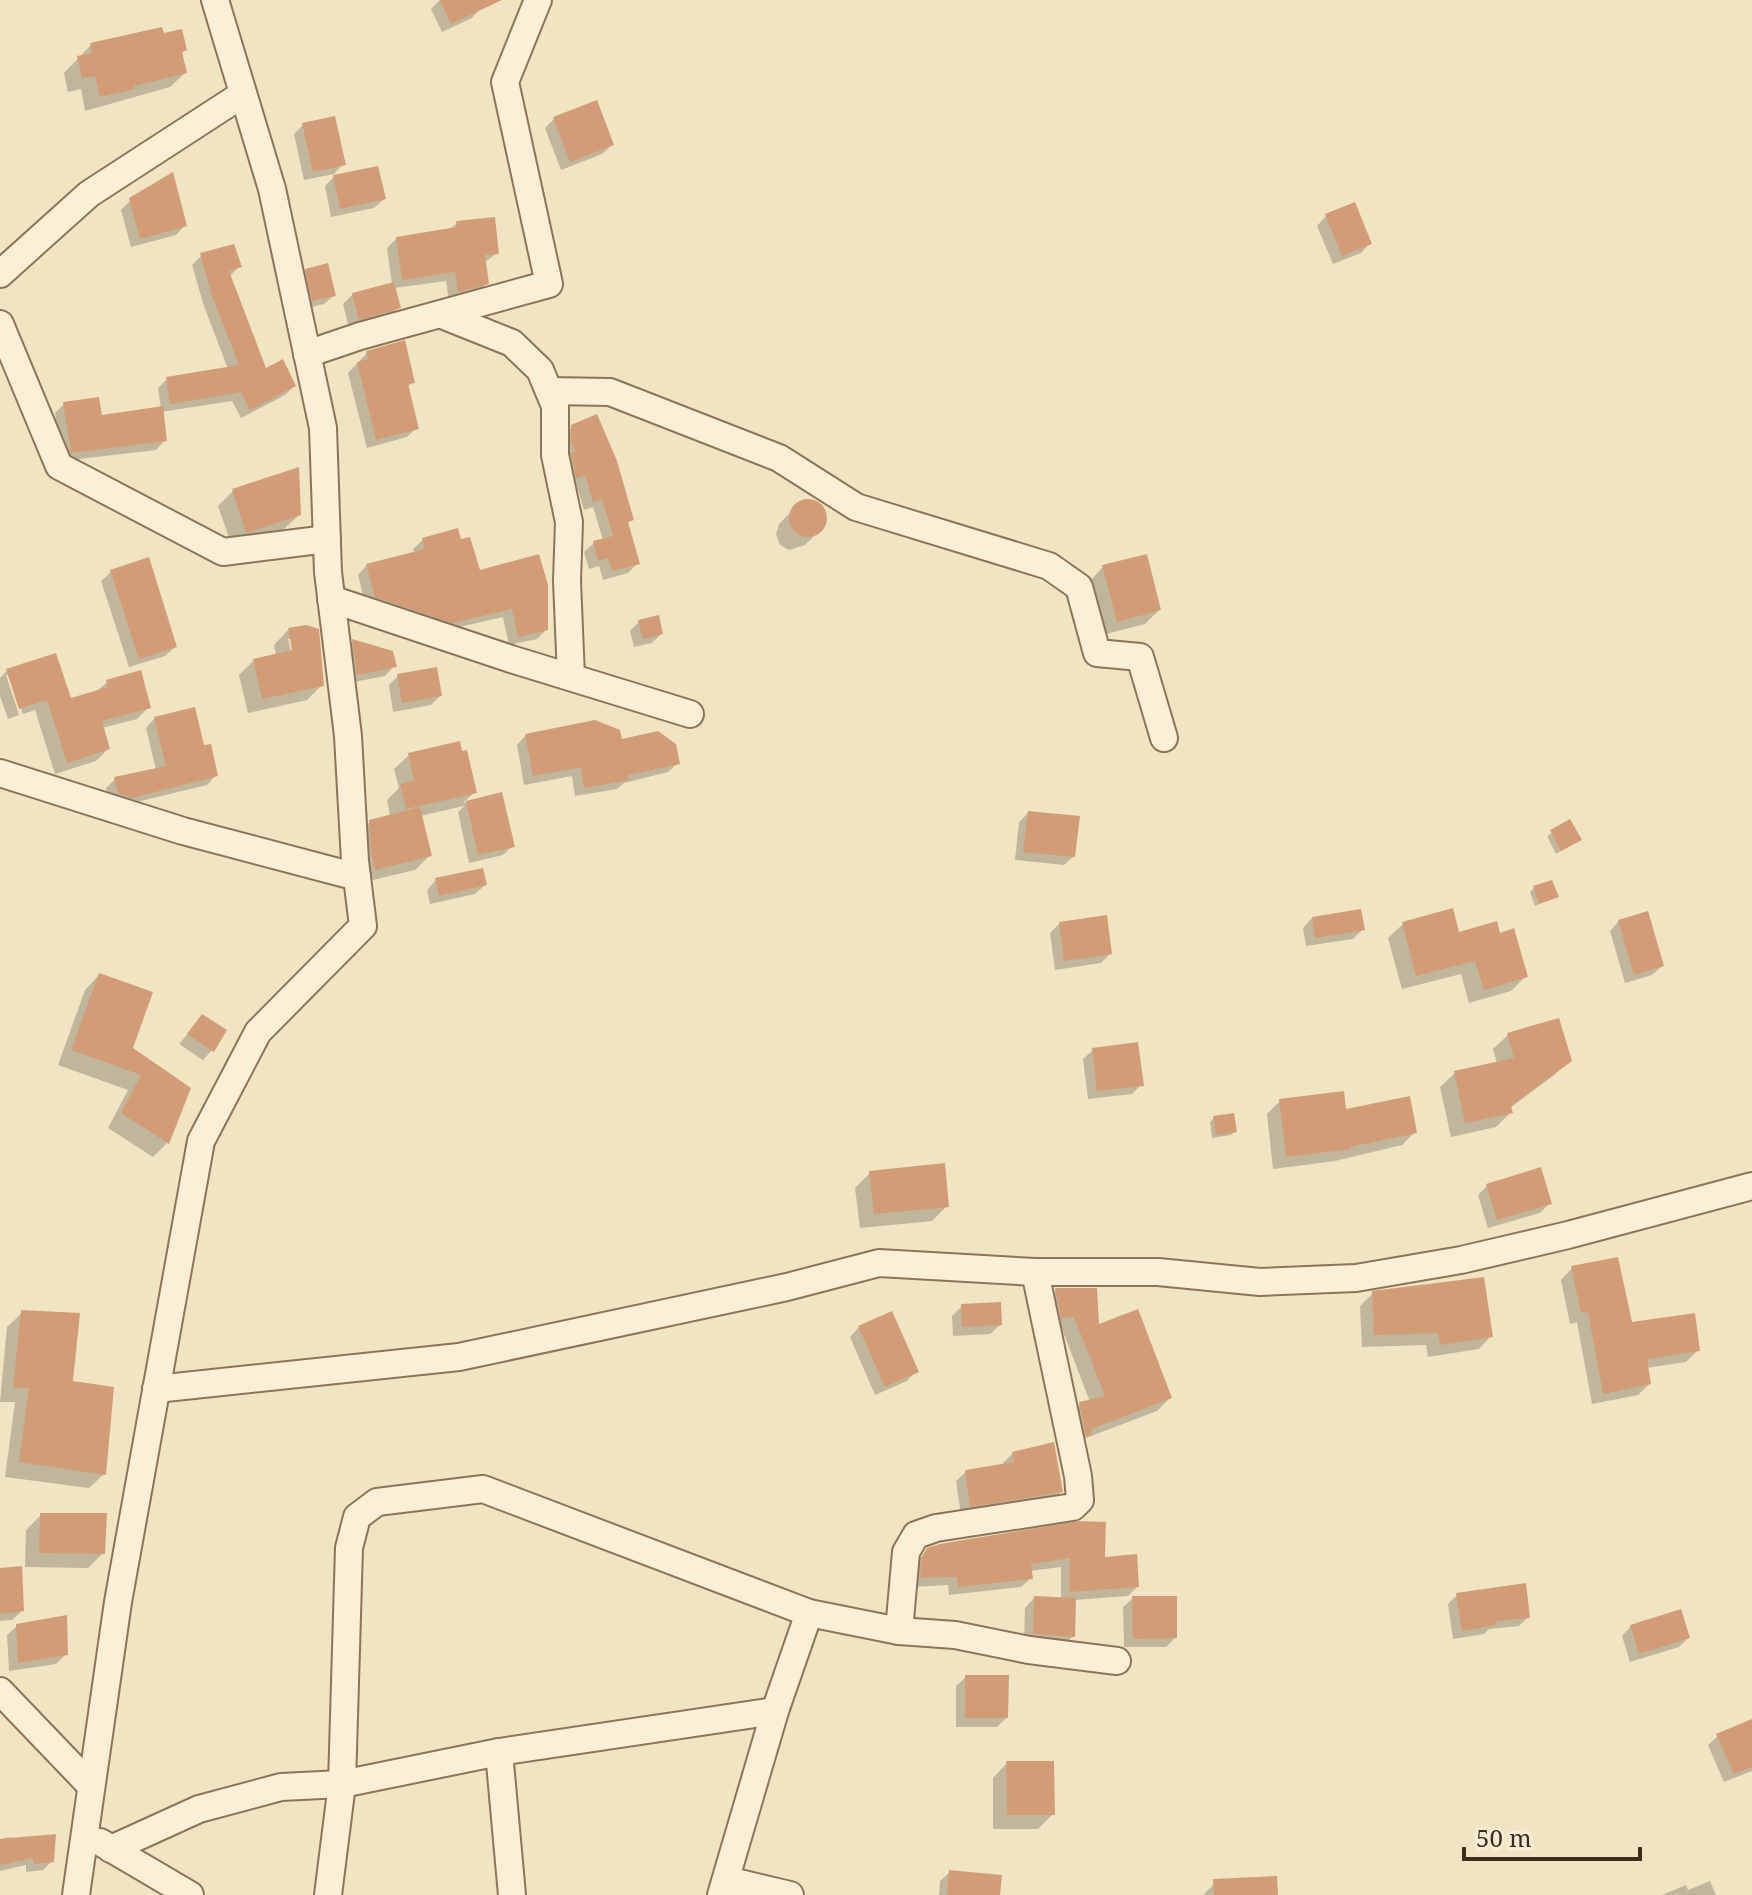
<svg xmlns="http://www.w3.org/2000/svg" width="1752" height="1895" viewBox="0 0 1752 1895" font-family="'Noto Serif',serif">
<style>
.shadow{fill:#0003;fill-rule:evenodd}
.building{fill:#d29d76}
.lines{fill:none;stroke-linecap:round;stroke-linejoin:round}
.minor-casing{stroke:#8d7458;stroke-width:30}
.minor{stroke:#fbf0d7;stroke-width:26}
</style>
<rect width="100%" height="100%" fill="#f1e4c3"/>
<g class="shadow">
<path d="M 440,0 L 477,0 L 481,8 L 472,18 L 442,32 L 431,9 Z"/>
<path d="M 162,35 L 185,50 L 181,54 L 185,73 L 170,87 L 85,111 L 81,89 L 68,92 L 64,73 L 91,45 Z"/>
<path d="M 554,119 L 612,145 L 602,154 L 561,170 L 545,128 Z"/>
<path d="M 303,125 L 343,164 L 334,174 L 304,180 L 294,134 Z"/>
<path d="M 334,177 L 384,199 L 374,208 L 331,217 L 325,186 Z"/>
<path d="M 131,200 L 185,225 L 176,235 L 131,247 L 121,210 Z"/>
<path d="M 1326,216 L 1370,243 L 1361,253 L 1333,264 L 1317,226 Z"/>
<path d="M 457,223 L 497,253 L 484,263 L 487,283 L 477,293 L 449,301 L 446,281 L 394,288 L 398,308 L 389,317 L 349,328 L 343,304 L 353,294 L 392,284 L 387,248 L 396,239 L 449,230 Z"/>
<path d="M 202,255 L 239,267 L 229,277 L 265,370 L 294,386 L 285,395 L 241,418 L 232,401 L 161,412 L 165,440 L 156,450 L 62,461 L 55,413 L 64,404 L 100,417 L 161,409 L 158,388 L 167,379 L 228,369 L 204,306 L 192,265 Z"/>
<path d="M 306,270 L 334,295 L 324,304 L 303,309 L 297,280 Z"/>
<path d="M 367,353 L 413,382 L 406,388 L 416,428 L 407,437 L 367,448 L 348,373 Z"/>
<path d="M 572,427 L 631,519 L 627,524 L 638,563 L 628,573 L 603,580 L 599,566 L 589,569 L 584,552 L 594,543 L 603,540 L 593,507 L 584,510 L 576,483 L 567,486 L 562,437 Z"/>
<path d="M 233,491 L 299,515 L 284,529 L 232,546 L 218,506 Z"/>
<path d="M 809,501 L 818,505 L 825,520 L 820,530 L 805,545 L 789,550 L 780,545 L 776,534 L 779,524 L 794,509 Z"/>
<path d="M 423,540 L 478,573 L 546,630 L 537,639 L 509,645 L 503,617 L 442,631 L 366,606 L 358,575 L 367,565 L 414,553 L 413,549 Z"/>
<path d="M 1103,567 L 1159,610 L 1145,624 L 1102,635 L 1089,582 Z"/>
<path d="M 111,572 L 175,647 L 165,656 L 129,667 L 101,581 Z"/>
<path d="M 639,622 L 661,634 L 652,643 L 634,647 L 630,631 Z"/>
<path d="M 288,630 L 322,685 L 307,700 L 248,713 L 239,675 L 254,660 L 276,655 L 274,645 ZM 288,639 L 292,639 L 293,660 Z"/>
<path d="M 353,641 L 394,666 L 385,676 L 348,683 L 344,650 Z"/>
<path d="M 7,671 L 69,701 L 96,692 L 107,682 L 149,707 L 137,719 L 102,728 L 108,749 L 96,761 L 55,774 L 35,710 L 23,714 L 10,675 L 6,675 L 19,715 L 8,719 L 0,696 L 0,678 Z"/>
<path d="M 398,676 L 440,696 L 431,705 L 393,712 L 389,685 Z"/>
<path d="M 155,718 L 203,748 L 216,775 L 207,785 L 120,806 L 109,803 L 106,788 L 115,779 L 156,770 L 146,728 Z"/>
<path d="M 526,735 L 620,741 L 678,763 L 668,772 L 624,783 L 617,789 L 575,796 L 572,776 L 524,785 L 517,745 Z"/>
<path d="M 460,754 L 475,792 L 463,803 L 501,795 L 512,846 L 503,855 L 469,863 L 458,812 L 464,806 L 420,816 L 430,855 L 415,870 L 360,883 L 355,836 L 370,822 L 390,816 L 387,800 L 399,788 L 394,769 L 409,755 Z"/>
<path d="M 1028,813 L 1074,856 L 1064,865 L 1015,860 L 1019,822 Z"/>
<path d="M 1570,822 L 1579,840 L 1556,854 L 1547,836 Z"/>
<path d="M 436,880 L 485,885 L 475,894 L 430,904 L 427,890 Z"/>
<path d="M 1534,888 L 1556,896 L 1535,906 L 1530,892 Z"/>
<path d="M 1312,918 L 1362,930 L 1353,939 L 1306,946 L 1303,928 Z"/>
<path d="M 1619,921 L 1662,966 L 1652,975 L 1625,983 L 1610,931 Z"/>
<path d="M 1060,923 L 1110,954 L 1101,963 L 1055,970 L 1050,933 Z"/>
<path d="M 1403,924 L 1458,934 L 1499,935 L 1526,976 L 1511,991 L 1469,1003 L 1461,974 L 1402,989 L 1388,938 Z"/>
<path d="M 99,975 L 131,1049 L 189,1088 L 167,1143 L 153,1157 L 108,1128 L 128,1090 L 58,1065 L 85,990 Z"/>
<path d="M 202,1017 L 212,1050 L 203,1060 L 179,1044 Z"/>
<path d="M 1508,1035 L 1569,1060 L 1554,1075 L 1510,1108 L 1511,1112 L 1496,1127 L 1451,1137 L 1440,1087 L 1455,1073 L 1497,1064 L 1493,1049 Z"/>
<path d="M 1093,1050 L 1141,1085 L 1132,1094 L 1088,1099 L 1083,1059 Z"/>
<path d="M 1280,1101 L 1344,1111 L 1415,1132 L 1402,1145 L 1335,1161 L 1273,1169 L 1267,1114 Z"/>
<path d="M 1214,1118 L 1235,1131 L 1231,1135 L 1212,1138 L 1210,1122 Z"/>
<path d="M 870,1173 L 947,1206 L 932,1221 L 860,1228 L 855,1188 Z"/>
<path d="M 1487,1186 L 1550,1203 L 1540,1213 L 1488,1228 L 1478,1195 Z"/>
<path d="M 1572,1268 L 1630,1325 L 1698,1350 L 1686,1362 L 1646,1368 L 1649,1384 L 1638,1395 L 1592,1404 L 1577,1322 L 1570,1324 L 1561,1280 Z"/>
<path d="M 1056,1290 L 1098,1327 L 1170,1398 L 1157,1411 L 1086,1438 L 1077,1447 L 1067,1417 L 1080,1404 L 1090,1402 L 1062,1329 L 1049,1330 L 1043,1303 Z"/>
<path d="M 1373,1293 L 1491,1336 L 1479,1349 L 1428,1357 L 1426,1345 L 1362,1347 L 1360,1306 Z"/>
<path d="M 962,1306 L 1000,1325 L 990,1334 L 953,1336 L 952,1316 Z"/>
<path d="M 22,1313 L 71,1382 L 104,1474 L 89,1488 L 5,1477 L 15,1402 L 0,1402 L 7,1327 Z"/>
<path d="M 859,1327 L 916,1371 L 907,1381 L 875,1395 L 850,1337 Z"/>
<path d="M 1013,1453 L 1061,1492 L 1052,1501 L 961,1515 L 956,1481 L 966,1472 L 1004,1466 L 1003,1463 Z"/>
<path d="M 41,1515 L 103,1553 L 88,1568 L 25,1567 L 26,1530 Z"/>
<path d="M 928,1550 L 1103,1559 L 1137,1587 L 1128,1596 L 1074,1600 L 1073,1636 L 1063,1646 L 1024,1643 L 1025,1608 L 1034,1598 L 1061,1599 L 1061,1567 L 1030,1571 L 1031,1578 L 1021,1587 L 949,1595 L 948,1585 L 911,1587 L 918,1560 Z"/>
<path d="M 0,1570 L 22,1611 L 12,1620 L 0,1621 Z"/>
<path d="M 1457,1595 L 1528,1617 L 1519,1626 L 1489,1629 L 1484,1634 L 1453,1639 L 1448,1604 Z"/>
<path d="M 1133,1598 L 1175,1638 L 1166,1647 L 1124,1647 L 1123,1607 Z"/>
<path d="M 17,1626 L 66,1654 L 56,1664 L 9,1671 L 7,1635 Z"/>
<path d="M 1631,1626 L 1688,1638 L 1679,1647 L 1630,1662 L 1622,1636 Z"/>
<path d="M 966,1677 L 1006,1718 L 997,1727 L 956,1727 L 956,1686 Z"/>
<path d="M 1752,1732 L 1752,1771 L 1724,1782 L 1708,1745 L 1718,1736 Z"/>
<path d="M 1007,1763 L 1053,1814 L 1038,1829 L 993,1829 L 993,1778 Z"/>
<path d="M 11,1837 L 12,1840 L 52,1861 L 43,1870 L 26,1872 L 26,1865 L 0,1871 L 0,1839 Z"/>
<path d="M 950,1872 L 998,1895 L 939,1895 L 940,1881 Z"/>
<path d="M 1217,1881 L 1276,1895 L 1203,1895 Z"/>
<path d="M 1710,1881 L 1716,1895 L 1662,1895 L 1686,1885 L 1688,1890 Z"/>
</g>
<g class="building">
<path d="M 440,0 L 502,0 L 451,24 Z"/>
<path d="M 162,27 L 164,33 L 182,29 L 187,50 L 182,52 L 187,73 L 134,86 L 135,89 L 100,97 L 95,76 L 82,78 L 77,56 L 92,53 L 90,43 Z"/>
<path d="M 597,100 L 614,145 L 570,162 L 553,117 Z"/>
<path d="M 335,116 L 346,165 L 313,172 L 302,123 Z"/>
<path d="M 378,166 L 386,199 L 340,209 L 333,175 Z"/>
<path d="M 173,172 L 187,226 L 140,239 L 129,198 Z"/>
<path d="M 1355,202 L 1372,244 L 1342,256 L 1325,214 Z"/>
<path d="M 495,217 L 499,254 L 485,255 L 489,284 L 458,292 L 455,272 L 402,280 L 396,237 L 457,227 L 456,221 Z"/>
<path d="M 234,244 L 242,267 L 229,271 L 266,368 L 283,359 L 296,386 L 250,410 L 241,392 L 170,404 L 166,377 L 239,365 L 212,296 L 200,253 Z"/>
<path d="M 328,263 L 336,296 L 312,301 L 305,269 Z"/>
<path d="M 394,282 L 401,308 L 359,320 L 352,293 Z"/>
<path d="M 405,340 L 415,383 L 408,384 L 419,429 L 376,440 L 357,362 L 368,359 L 366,351 Z"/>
<path d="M 99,397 L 102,415 L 163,406 L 167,441 L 71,453 L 63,402 Z"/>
<path d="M 597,414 L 617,461 L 634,520 L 628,522 L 640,564 L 612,571 L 608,558 L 598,561 L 593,541 L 613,536 L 602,499 L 593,502 L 585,475 L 576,478 L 571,453 L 575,451 L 571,441 L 571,425 Z"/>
<path d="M 299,467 L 301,515 L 246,533 L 232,489 Z"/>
<circle cx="808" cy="518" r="19"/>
<path d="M 458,528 L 461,539 L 470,537 L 480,570 L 539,554 L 548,585 L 548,630 L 518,637 L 512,609 L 452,623 L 375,597 L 366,564 L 425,549 L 422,538 Z"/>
<path d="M 1147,554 L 1161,610 L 1117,622 L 1102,565 Z"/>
<path d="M 149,557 L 177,647 L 139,659 L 110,570 Z"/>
<path d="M 659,615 L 663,634 L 643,639 L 638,620 Z"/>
<path d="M 306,625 L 319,629 L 324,686 L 262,699 L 253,659 L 292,650 L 288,628 Z"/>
<path d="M 352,639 L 393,651 L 397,667 L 357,675 Z"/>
<path d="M 56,653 L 71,698 L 108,687 L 106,680 L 141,670 L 151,708 L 102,721 L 110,749 L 67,763 L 47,700 L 19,709 L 6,669 Z"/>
<path d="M 437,667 L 442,696 L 402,703 L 397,674 Z"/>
<path d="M 195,707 L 204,745 L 211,744 L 218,776 L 131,798 L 118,793 L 114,777 L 166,766 L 154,717 Z"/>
<path d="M 595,720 L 620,730 L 622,739 L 658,731 L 676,744 L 680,764 L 628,775 L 629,780 L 584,788 L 581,767 L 533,776 L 525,734 Z"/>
<path d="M 460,741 L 462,751 L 467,750 L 477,793 L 406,809 L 400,784 L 414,781 L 408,753 Z"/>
<path d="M 502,792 L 515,847 L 478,855 L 466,801 Z"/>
<path d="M 420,807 L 432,856 L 375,870 L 371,853 L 369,820 Z"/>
<path d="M 1028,811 L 1080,816 L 1075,857 L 1023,852 Z"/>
<path d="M 1570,819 L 1582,840 L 1561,851 L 1550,830 Z"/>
<path d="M 483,868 L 487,885 L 439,896 L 435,878 Z"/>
<path d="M 1552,880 L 1559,897 L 1539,904 L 1533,886 Z"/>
<path d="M 1453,908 L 1459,932 L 1497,921 L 1500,933 L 1514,928 L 1528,977 L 1484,990 L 1475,961 L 1416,976 L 1402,922 Z"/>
<path d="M 1361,909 L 1365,930 L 1315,938 L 1312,917 Z"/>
<path d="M 1648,911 L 1664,966 L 1634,975 L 1618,920 Z"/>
<path d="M 1107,915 L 1112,954 L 1064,961 L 1059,922 Z"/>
<path d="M 99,973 L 153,992 L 133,1048 L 191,1088 L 169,1144 L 121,1113 L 141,1075 L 71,1050 Z"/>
<path d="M 202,1014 L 227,1030 L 214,1052 L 187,1034 Z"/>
<path d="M 1559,1018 L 1572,1061 L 1511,1106 L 1513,1113 L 1465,1123 L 1454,1071 L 1514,1058 L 1507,1033 Z"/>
<path d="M 1138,1042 L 1144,1086 L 1097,1091 L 1092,1048 Z"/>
<path d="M 1344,1091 L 1346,1109 L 1410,1096 L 1417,1133 L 1350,1147 L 1351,1149 L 1286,1157 L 1279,1099 Z"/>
<path d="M 1234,1113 L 1237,1132 L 1216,1135 L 1213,1116 Z"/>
<path d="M 945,1163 L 949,1207 L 874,1214 L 869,1171 Z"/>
<path d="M 1541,1167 L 1552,1204 L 1497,1220 L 1486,1184 Z"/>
<path d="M 1618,1257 L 1632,1322 L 1695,1313 L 1700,1351 L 1647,1359 L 1651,1384 L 1603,1394 L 1588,1312 L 1581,1313 L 1571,1266 Z"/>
<path d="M 1484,1277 L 1493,1337 L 1440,1345 L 1438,1333 L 1374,1335 L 1372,1291 Z"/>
<path d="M 1055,1288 L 1097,1288 L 1099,1324 L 1138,1309 L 1172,1398 L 1091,1429 L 1092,1434 L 1086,1436 L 1079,1402 L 1105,1396 L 1074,1317 L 1061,1318 Z"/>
<path d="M 1001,1302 L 1002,1325 L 962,1327 L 961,1304 Z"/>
<path d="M 21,1310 L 80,1313 L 73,1381 L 114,1387 L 106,1475 L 19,1462 L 29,1388 L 13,1388 Z"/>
<path d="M 892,1311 L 919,1372 L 885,1387 L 858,1326 Z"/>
<path d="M 1054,1442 L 1063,1492 L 970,1507 L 965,1470 L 1014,1462 L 1012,1452 Z"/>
<path d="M 40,1513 L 107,1513 L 105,1554 L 39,1553 Z"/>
<path d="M 1079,1521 L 1106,1522 L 1105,1557 L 1137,1554 L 1139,1587 L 1069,1592 L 1070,1558 L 1031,1564 L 1033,1579 L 958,1587 L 957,1577 L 920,1578 L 922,1557 L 927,1548 L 940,1544 Z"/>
<path d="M 22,1566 L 24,1611 L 0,1614 L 0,1568 Z"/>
<path d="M 1526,1583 L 1530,1618 L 1495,1621 L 1496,1625 L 1462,1631 L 1456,1593 Z"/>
<path d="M 1034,1596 L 1076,1598 L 1075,1637 L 1033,1634 Z"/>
<path d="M 1132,1596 L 1177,1596 L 1177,1638 L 1133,1639 Z"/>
<path d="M 1681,1609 L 1690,1638 L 1639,1654 L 1630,1625 Z"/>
<path d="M 67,1615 L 68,1655 L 18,1663 L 16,1624 Z"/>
<path d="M 965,1675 L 1009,1675 L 1008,1718 L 965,1718 Z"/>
<path d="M 1752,1719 L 1752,1767 L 1734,1774 L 1716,1734 Z"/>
<path d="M 1006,1761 L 1054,1761 L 1055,1815 L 1007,1815 Z"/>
<path d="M 56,1834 L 54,1862 L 34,1864 L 33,1858 L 0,1865 L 0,1839 Z"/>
<path d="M 949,1870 L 1002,1875 L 1000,1895 L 947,1895 Z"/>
<path d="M 1277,1876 L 1278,1895 L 1214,1895 L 1213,1879 Z"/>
</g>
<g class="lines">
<defs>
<g id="minor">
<path d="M 0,274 L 89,194 L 243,94"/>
<path d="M 442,315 L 512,343 L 540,370 L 555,406 L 555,455 L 569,522 L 567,581 L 571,677"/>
<path d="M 0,324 L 59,466 L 223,552 L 327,539"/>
<path d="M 307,354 L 360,336 L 549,284 L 505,82 L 538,0"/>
<path d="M 549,391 L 610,392 L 779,458 L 856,507 L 1049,566 L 1079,587 L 1097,653 L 1140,657 L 1164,738"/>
<path d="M 331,599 L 511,659 L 690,714"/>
<path d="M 0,773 L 183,831 L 357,877"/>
<path d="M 156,1389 L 459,1357 L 787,1287 L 879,1263 L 1035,1272 L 1158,1272 L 1260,1282 L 1356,1278 L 1461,1260 L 1568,1235 L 1752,1186"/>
<path d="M 899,1631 L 906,1552 L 916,1535 L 936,1528 L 1073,1507 L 1080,1500 L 1078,1476 L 1035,1272"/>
<path d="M 0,1691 L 91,1786"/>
<path d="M 499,1752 L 512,1895"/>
<path d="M 100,1842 L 190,1895"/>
<path d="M 111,1849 L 199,1809 L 281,1787 L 342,1784 L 499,1752 L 775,1711"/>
<path d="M 727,1880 L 790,1895"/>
<path d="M 76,1895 L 118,1602 L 201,1141 L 258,1032 L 363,926 L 355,861 L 348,736 L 328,572 L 323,428 L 272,189 L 215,0"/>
<path d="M 328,1895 L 342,1784 L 349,1548 L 357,1517 L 377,1502 L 483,1489 L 809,1613 L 899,1631 L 955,1635 L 1029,1650 L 1117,1661"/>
<path d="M 721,1895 L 775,1711 L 809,1613"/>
</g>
</defs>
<use href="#minor" class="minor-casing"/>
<use href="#minor" class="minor"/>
</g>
<path d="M1464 1847v12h176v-12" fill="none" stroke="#3c2c1d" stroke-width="4"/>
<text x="1476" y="1847" font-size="24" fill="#3c2c1d" stroke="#f8edd3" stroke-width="6" paint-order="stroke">50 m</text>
</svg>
